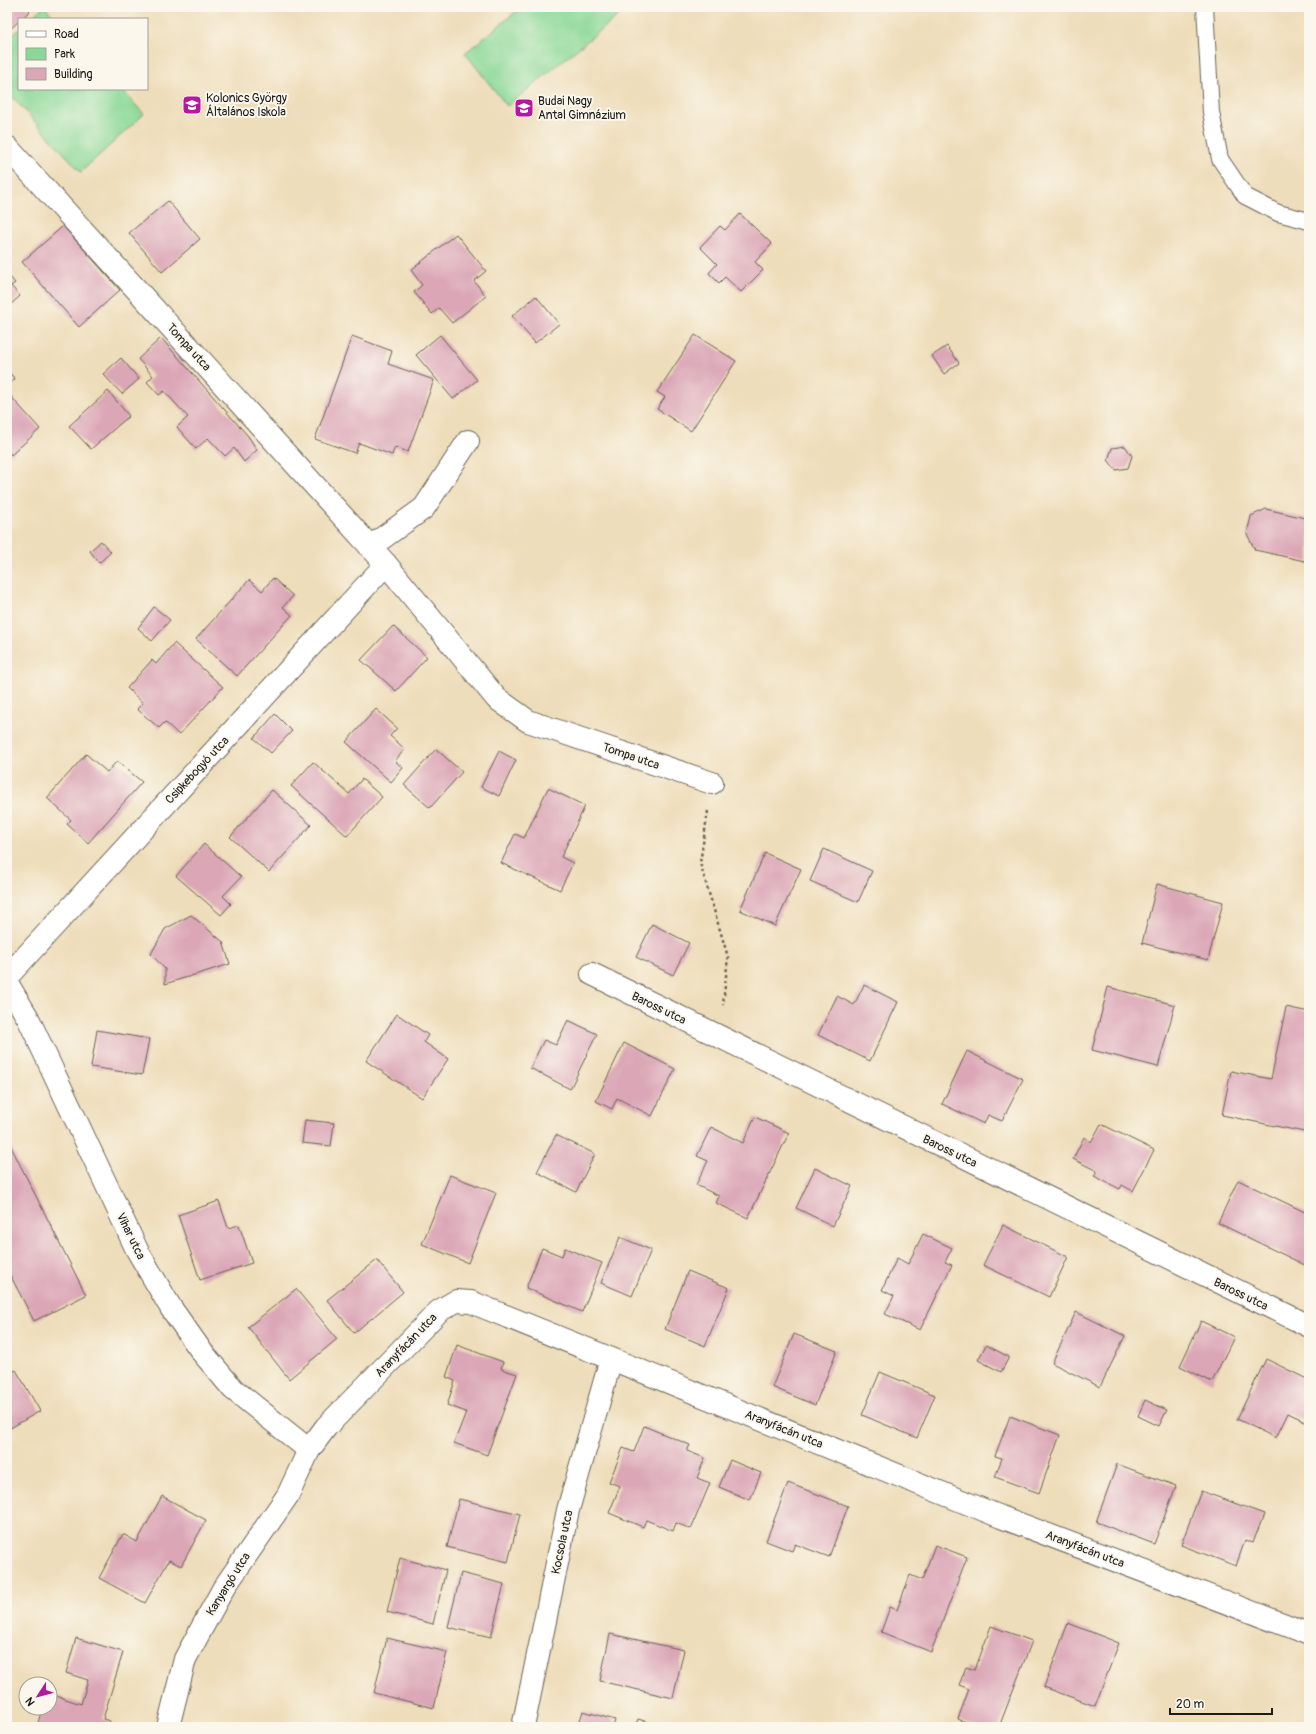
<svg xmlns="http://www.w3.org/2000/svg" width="1316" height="1734" viewBox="0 0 1316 1734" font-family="Pangolin,sans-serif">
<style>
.green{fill:#8ad897;stroke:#537a5a}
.building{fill:#dba7b7}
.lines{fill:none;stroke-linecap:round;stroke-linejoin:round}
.service-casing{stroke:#666053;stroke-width:18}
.minor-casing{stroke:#666053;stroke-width:24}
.path{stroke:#666053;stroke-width:2.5;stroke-dasharray:3 3;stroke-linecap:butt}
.service{stroke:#fff;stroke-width:16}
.minor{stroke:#fff;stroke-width:22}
.labels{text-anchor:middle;stroke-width:4;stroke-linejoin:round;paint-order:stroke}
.poi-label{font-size:12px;fill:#1c1c1c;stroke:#fbf7ec;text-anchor:start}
.street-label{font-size:12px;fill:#1c1c1c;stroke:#fbf7ec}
</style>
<rect width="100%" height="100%" fill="#fbf7ec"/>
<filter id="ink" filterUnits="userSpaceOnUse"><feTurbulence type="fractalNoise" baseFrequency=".025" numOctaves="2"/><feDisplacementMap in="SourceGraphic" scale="8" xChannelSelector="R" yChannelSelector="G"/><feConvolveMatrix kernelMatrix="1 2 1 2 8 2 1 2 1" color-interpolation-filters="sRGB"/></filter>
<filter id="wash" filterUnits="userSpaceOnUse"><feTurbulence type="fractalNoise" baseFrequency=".012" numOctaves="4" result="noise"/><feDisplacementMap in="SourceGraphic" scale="16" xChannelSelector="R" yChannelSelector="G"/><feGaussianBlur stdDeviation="0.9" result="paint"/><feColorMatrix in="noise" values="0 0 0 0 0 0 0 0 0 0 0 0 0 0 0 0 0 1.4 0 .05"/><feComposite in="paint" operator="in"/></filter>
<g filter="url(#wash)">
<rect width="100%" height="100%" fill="#eeddba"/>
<g class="green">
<path d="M 43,7 L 45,7 L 56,19 L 30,19 Z"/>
<path d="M 522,7 L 629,7 L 507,106 L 465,53 Z"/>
<path d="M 19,29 L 19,89 L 121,89 L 144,114 L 81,172 L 7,91 L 7,40 Z"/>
</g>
<g id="blocks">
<g class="building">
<path d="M 7,7 L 27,7 L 30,11 L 21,19 L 19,19 L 19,21 L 7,32 Z"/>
<path d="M 168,201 L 200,239 L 162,272 L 129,233 Z"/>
<path d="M 740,214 L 772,244 L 755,262 L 763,270 L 741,292 L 725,277 L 719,283 L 709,273 L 717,264 L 700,247 L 720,226 L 725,230 Z"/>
<path d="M 63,226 L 120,290 L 79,327 L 22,262 Z"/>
<path d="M 456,234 L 486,271 L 474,281 L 486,296 L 452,323 L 439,308 L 432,314 L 414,292 L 422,285 L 411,270 Z"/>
<path d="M 10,277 L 15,283 L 11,286 L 20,296 L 7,308 L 7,280 Z"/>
<path d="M 536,296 L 559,324 L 535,343 L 512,316 Z"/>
<path d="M 440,335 L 477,380 L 453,399 L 416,355 Z"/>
<path d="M 695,335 L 736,361 L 691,431 L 657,409 L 665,397 L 657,392 Z"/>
<path d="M 352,336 L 392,351 L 388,364 L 434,380 L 408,452 L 395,447 L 392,455 L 359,443 L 355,453 L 315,439 Z"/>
<path d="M 161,338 L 248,436 L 257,450 L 244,462 L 234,448 L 225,456 L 208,438 L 196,449 L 177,427 L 188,417 L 164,391 L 159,395 L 147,382 L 153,376 L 138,359 Z"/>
<path d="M 947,346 L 959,363 L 944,374 L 932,356 Z"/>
<path d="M 121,358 L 139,379 L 122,394 L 103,374 Z"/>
<path d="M 7,370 L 15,379 L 7,386 Z"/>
<path d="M 108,391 L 129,416 L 91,449 L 69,426 Z"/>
<path d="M 7,392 L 40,429 L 11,455 L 7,450 Z"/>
<path d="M 1125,446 L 1132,456 L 1128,468 L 1116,470 L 1108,460 L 1112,448 Z"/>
<path d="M 1266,509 L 1309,519 L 1309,562 L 1255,550 L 1247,534 L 1251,516 Z"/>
<path d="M 101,541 L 111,552 L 99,563 L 90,551 Z"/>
<path d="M 273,578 L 293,596 L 283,607 L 292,615 L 237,676 L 196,639 L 249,580 L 262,591 Z"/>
<path d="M 154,607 L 170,620 L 152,641 L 138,628 Z"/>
<path d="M 393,626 L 427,657 L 396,691 L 361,660 Z"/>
<path d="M 174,643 L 223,687 L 179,735 L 165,722 L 159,728 L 137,709 L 143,703 L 127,688 L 152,660 L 156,664 Z"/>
<path d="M 376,709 L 397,728 L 390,736 L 405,749 L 395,761 L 403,768 L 391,782 L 346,742 Z"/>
<path d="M 275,714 L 292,731 L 271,753 L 254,738 Z"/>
<path d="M 436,749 L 462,772 L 430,808 L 404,785 Z"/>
<path d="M 499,751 L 516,760 L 499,796 L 481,787 Z"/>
<path d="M 86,754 L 107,772 L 117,761 L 142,782 L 88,843 L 67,824 L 71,820 L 47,798 Z"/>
<path d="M 313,762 L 349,794 L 362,779 L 382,797 L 347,836 L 291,786 Z"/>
<path d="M 548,788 L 585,806 L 561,857 L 573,863 L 560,890 L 501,863 L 515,834 L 524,838 Z"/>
<path d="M 272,790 L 311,825 L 269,872 L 230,837 Z"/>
<path d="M 204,844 L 241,877 L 223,896 L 231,904 L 221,915 L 176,876 Z"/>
<path d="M 824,849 L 872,871 L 858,902 L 810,881 Z"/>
<path d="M 765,853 L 801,869 L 775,926 L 740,910 Z"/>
<path d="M 1157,884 L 1223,902 L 1208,960 L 1142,943 Z"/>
<path d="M 191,915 L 223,942 L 230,964 L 165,984 L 165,969 L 151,954 L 165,929 Z"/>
<path d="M 652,924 L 689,943 L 673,975 L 636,957 Z"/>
<path d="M 864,985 L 898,1002 L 870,1061 L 818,1035 L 837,996 L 854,1005 Z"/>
<path d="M 1108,987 L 1175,1005 L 1158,1067 L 1092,1050 Z"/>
<path d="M 1286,1007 L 1309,1012 L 1309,1133 L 1222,1115 L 1231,1071 L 1271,1079 Z"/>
<path d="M 397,1014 L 428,1035 L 424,1042 L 448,1059 L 422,1098 L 366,1061 Z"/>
<path d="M 568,1020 L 597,1034 L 570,1089 L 530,1068 L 544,1040 L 556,1045 Z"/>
<path d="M 97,1030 L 149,1039 L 142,1075 L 91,1067 Z"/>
<path d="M 624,1043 L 675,1069 L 652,1116 L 617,1098 L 612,1109 L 596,1101 Z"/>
<path d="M 967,1051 L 1023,1079 L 1002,1121 L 988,1115 L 984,1124 L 942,1104 Z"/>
<path d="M 755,1117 L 789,1133 L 748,1218 L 716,1203 L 719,1196 L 696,1185 L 708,1161 L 697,1156 L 711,1127 L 743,1143 Z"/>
<path d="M 305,1120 L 334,1123 L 331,1146 L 302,1143 Z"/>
<path d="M 1101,1124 L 1154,1150 L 1133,1191 L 1122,1185 L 1120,1189 L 1094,1176 L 1097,1171 L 1073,1159 L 1084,1137 L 1091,1142 Z"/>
<path d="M 556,1135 L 595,1154 L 576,1192 L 537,1172 Z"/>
<path d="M 7,1139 L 86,1295 L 34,1321 L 7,1269 Z"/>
<path d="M 815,1168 L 852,1186 L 833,1226 L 796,1208 Z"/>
<path d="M 450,1175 L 496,1193 L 468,1263 L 422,1244 Z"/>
<path d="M 1238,1180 L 1309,1214 L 1309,1267 L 1218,1223 Z"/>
<path d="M 219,1201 L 228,1228 L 239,1225 L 252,1263 L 200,1280 L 178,1215 Z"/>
<path d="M 1003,1225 L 1068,1257 L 1049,1297 L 983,1265 Z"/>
<path d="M 923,1234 L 952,1248 L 945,1262 L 952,1265 L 920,1330 L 885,1314 L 894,1296 L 882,1290 L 897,1258 L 908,1264 Z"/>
<path d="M 620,1237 L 651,1250 L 632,1296 L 601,1283 Z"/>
<path d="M 542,1248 L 562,1256 L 565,1248 L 602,1263 L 582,1312 L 526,1288 Z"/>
<path d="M 377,1260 L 403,1292 L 354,1333 L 327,1300 Z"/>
<path d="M 688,1271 L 729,1288 L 705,1346 L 665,1329 Z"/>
<path d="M 296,1289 L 337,1339 L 289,1379 L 248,1327 Z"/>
<path d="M 1076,1312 L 1125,1336 L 1100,1387 L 1052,1363 Z"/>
<path d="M 1201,1321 L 1234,1337 L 1212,1382 L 1180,1366 Z"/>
<path d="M 794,1334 L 837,1351 L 815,1405 L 772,1387 Z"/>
<path d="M 457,1345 L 503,1362 L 501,1369 L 517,1374 L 487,1455 L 454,1443 L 466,1412 L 447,1405 L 455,1381 L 446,1377 Z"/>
<path d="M 986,1345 L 1009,1357 L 1001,1372 L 978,1360 Z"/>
<path d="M 1266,1359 L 1309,1380 L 1309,1423 L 1288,1413 L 1276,1438 L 1237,1419 Z"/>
<path d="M 16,1370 L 40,1411 L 7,1430 L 7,1375 Z"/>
<path d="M 880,1372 L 935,1395 L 917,1438 L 862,1415 Z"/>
<path d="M 1145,1400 L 1167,1410 L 1159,1426 L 1138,1416 Z"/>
<path d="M 1010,1416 L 1060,1435 L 1039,1493 L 995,1477 L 1002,1458 L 995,1456 Z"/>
<path d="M 644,1426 L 690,1445 L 687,1451 L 705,1458 L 697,1478 L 710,1483 L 691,1529 L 676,1523 L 673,1531 L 646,1520 L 643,1527 L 609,1513 L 620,1486 L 609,1482 L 623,1448 L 634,1452 Z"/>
<path d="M 730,1460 L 761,1473 L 750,1500 L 719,1487 Z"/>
<path d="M 1117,1464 L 1176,1486 L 1154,1544 L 1096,1522 Z"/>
<path d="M 788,1483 L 848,1506 L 829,1557 L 795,1544 L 792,1551 L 766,1541 Z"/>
<path d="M 1201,1491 L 1264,1514 L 1253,1543 L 1245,1540 L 1236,1566 L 1181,1545 Z"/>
<path d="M 162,1496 L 206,1520 L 181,1566 L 169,1560 L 145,1603 L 99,1578 L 123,1534 L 137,1542 Z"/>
<path d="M 459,1499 L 520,1514 L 508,1562 L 447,1547 Z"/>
<path d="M 935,1545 L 967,1557 L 931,1652 L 881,1632 L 890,1607 L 897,1610 L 910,1575 L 922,1580 Z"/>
<path d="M 400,1558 L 446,1570 L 433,1624 L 387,1612 Z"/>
<path d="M 461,1573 L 504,1584 L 491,1637 L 448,1627 Z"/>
<path d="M 1068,1623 L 1119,1643 L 1095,1706 L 1044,1687 Z"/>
<path d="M 991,1626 L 1032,1641 L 999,1727 L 977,1727 L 958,1719 L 969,1689 L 959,1685 L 966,1667 L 975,1670 Z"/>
<path d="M 610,1634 L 684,1650 L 673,1698 L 600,1681 Z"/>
<path d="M 76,1638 L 123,1652 L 103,1719 L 110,1721 L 109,1727 L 37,1727 L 42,1708 L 50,1708 L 50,1694 L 81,1704 L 88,1680 L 66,1673 Z"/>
<path d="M 387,1638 L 447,1652 L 434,1708 L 374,1693 Z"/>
<path d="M 583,1711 L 615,1720 L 613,1727 L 578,1727 Z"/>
<path d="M 638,1719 L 664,1727 L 635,1727 Z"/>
</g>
</g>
</g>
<g filter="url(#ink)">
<use href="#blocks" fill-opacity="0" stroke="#666053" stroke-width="1"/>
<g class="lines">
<defs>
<path id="service" d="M 1205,7 L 1211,112 L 1220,159 L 1245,196 L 1278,213 L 1309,221"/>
<g id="minor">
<path d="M 7,147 L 386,564 L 496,698 L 528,721 L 712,783"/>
<path d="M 370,547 L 424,508 L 468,441"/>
<path d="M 592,974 L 1309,1326"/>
<path d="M 7,977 L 386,564"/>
<path d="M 7,983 L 28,1018 L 137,1250 L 171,1308 L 202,1352 L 233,1389 L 309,1450"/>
<path d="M 168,1727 L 185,1659 L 223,1589 L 288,1495 L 309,1450 L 326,1427 L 439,1311 L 456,1301 L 471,1302 L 1001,1517 L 1309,1634"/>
<path d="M 523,1727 L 568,1510 L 611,1359"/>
</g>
</defs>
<use href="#service" class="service-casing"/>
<use href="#minor" class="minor-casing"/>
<path class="path" d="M 708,811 L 700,863 L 728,957 L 723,1005"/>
<use href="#service" class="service"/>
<use href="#minor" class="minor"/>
</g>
</g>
<defs>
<symbol id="school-square" viewBox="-11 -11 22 22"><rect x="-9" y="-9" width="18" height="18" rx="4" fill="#b5179e" stroke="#fbf7ec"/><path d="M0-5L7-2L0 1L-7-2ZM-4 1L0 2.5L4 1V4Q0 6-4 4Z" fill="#fff"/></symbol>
</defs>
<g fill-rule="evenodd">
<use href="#school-square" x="181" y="94" width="22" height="22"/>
<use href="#school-square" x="513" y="97" width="22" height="22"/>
</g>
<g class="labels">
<g class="poi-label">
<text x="206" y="102">Kolonics György<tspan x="206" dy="14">Általános Iskola</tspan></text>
<text x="538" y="105">Budai Nagy<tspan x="538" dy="14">Antal Gimnázium</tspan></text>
</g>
<g class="street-label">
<text transform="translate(189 347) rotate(48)" y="4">Tompa utca</text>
<text transform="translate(631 756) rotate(19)" y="4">Tompa utca</text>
<text transform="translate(197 770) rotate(-47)" y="4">Csipkebogyó utca</text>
<text transform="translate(659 1008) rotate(26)" y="4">Baross utca</text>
<text transform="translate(950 1151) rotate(26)" y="4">Baross utca</text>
<text transform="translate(131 1236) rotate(64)" y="4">Vihar utca</text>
<text transform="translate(1241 1294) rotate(26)" y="4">Baross utca</text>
<text transform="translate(406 1345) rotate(-46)" y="4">Aranyfácán utca</text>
<text transform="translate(784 1429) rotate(22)" y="4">Aranyfácán utca</text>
<text transform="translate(562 1542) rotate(-78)" y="4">Kocsola utca</text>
<text transform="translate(1085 1549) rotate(21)" y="4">Aranyfácán utca</text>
<text transform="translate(228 1584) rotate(-58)" y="4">Kanyargó utca</text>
</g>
</g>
<rect width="1316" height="1734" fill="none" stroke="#fbf7ec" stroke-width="24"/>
<rect x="18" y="18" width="130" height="72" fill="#fbf7ec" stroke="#a29f99"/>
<rect x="26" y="31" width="20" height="6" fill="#ffffff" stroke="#a29f99"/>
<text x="54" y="38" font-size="12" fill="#1c1c1c">Road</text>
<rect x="26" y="48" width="20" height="12" fill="#8ad897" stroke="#a29f99"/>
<text x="54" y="58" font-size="12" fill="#1c1c1c">Park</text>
<rect x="26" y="68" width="20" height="12" fill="#dba7b7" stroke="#a29f99"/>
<text x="54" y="78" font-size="12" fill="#1c1c1c">Building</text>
<g transform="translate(38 1696) rotate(234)"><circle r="19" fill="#fbf7ec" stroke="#a29f99"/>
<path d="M0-3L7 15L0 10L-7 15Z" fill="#b5179e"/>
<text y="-6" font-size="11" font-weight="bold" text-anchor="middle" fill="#1c1c1c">N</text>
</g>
<path d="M1170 1708v6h102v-6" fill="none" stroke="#1c1c1c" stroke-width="2"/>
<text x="1176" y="1708" font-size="12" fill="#1c1c1c" stroke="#fbf7ec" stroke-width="3" paint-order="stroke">20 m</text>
</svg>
